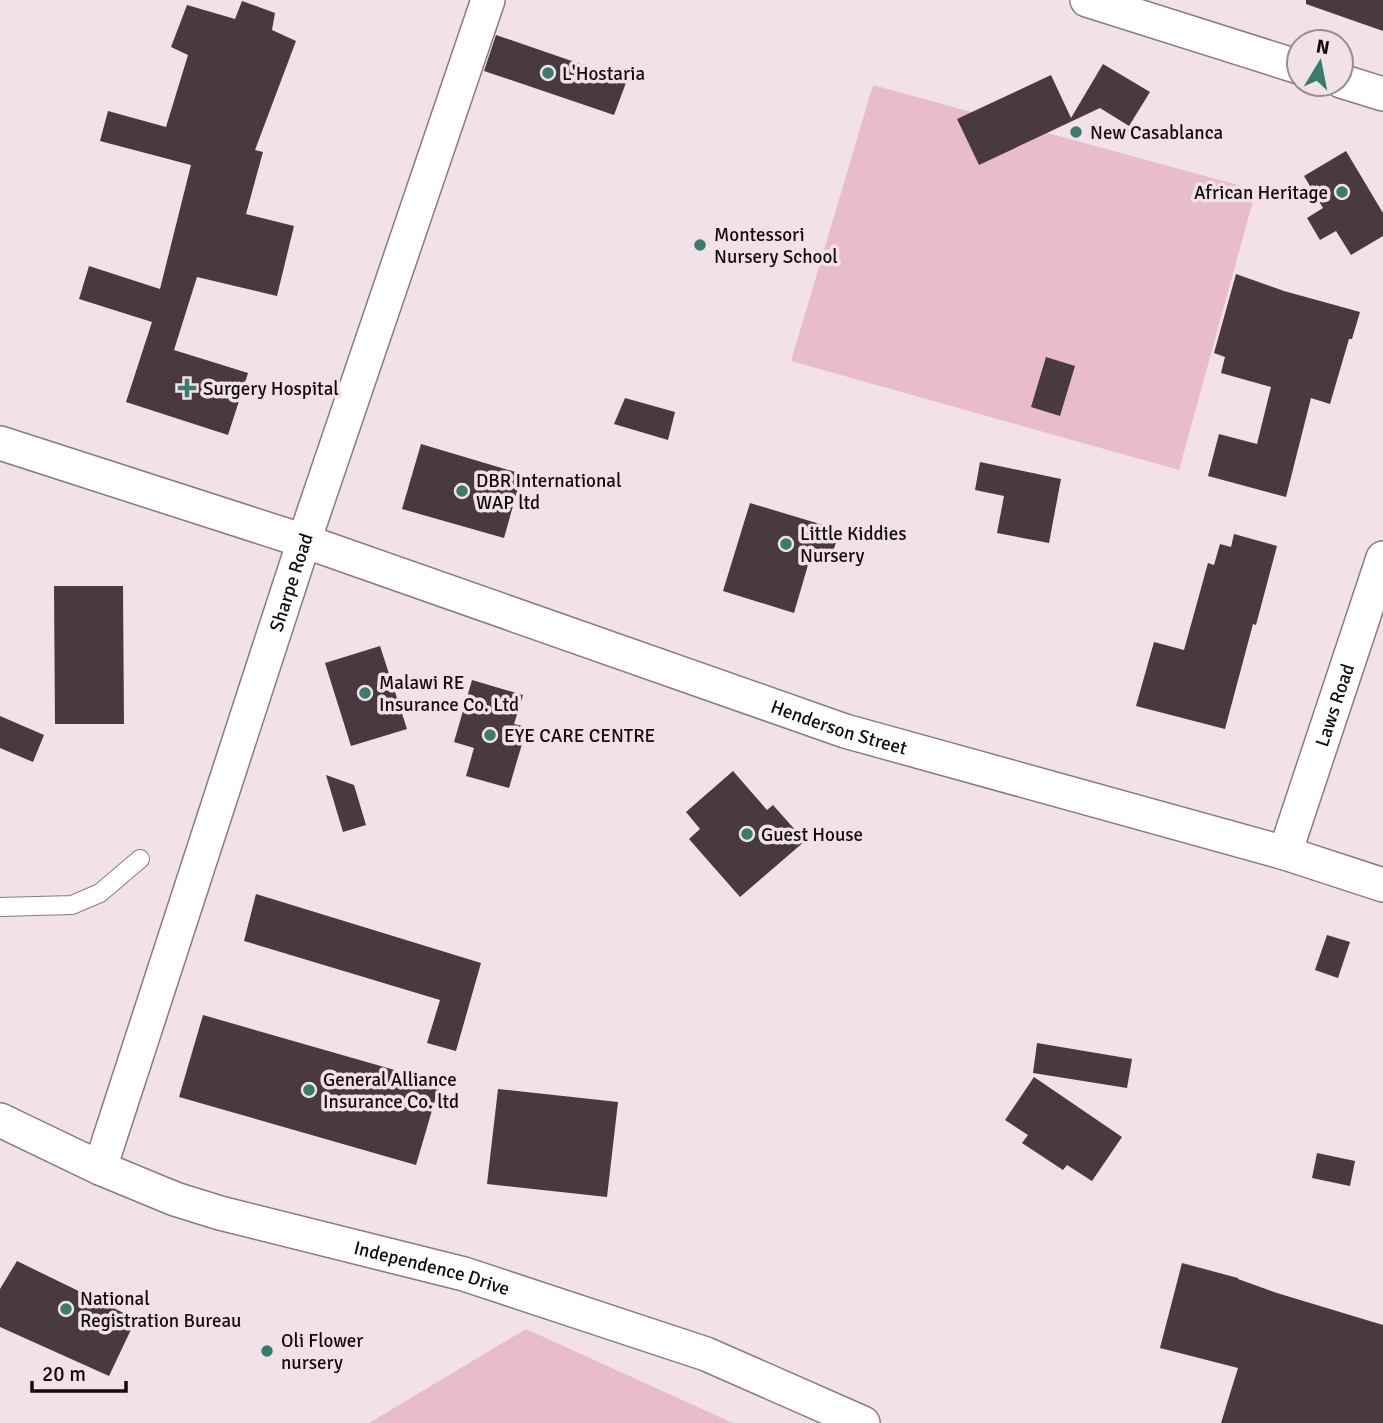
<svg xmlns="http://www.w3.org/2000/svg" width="1383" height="1423" viewBox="0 0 1383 1423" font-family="Signika,sans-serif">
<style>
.green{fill:#e8bccd}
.building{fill:#483a3f}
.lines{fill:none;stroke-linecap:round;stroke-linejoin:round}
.service-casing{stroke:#8a7a80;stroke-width:20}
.minor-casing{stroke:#8a7a80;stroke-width:36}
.service{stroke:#fff;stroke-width:18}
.minor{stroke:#fff;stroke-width:33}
.poi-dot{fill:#387c6f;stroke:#f3e1e8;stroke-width:2.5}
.labels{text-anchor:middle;stroke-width:7;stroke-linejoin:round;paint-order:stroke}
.poi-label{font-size:19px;fill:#120c0e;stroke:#f3e1e8;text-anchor:start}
.street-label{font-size:19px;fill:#120c0e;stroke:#f3e1e8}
</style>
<rect width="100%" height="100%" fill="#f3e1e8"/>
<g class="green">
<path d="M 873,85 L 1256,190 L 1179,470 L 791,361 Z"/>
<path d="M 526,1329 L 733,1423 L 369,1423 Z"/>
</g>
<g class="building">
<path d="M 1306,0 L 1383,0 L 1383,31 L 1306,4 Z"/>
<path d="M 242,1 L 275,13 L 272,30 L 296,41 L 255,150 L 263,152 L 246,214 L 294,226 L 277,296 L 197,277 L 174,350 L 248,373 L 228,435 L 126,402 L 152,322 L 79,299 L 89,266 L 160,289 L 191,165 L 100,141 L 108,111 L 166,127 L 188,55 L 171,47 L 187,5 L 235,19 Z"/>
<path d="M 496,35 L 627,80 L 614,115 L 484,71 Z"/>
<path d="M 1103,64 L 1150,92 L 1129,126 L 1100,108 L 979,165 L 957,119 L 1051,75 L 1071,118 Z"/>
<path d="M 1346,151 L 1383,213 L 1383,236 L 1351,255 L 1336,231 L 1320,240 L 1307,218 L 1323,208 L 1304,176 Z"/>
<path d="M 1236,274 L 1284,291 L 1360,312 L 1352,339 L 1349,339 L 1330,404 L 1311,398 L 1286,497 L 1208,476 L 1219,434 L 1257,444 L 1271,387 L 1221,373 L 1225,357 L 1214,353 Z"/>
<path d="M 1046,357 L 1075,366 L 1060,416 L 1031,407 Z"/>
<path d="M 625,398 L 675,412 L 668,440 L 614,424 Z"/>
<path d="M 421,444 L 522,474 L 504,538 L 402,509 Z"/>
<path d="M 980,462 L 1061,479 L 1049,543 L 997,533 L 1004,496 L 975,490 Z"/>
<path d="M 750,503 L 840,530 L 829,564 L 810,558 L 794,613 L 723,591 Z"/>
<path d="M 1234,534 L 1277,546 L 1256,625 L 1253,624 L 1225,729 L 1136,706 L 1154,642 L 1184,650 L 1208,563 L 1214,565 L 1220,544 L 1231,547 Z"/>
<path d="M 54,586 L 123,586 L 124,724 L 55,724 Z"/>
<path d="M 380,646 L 407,729 L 351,746 L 325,663 Z"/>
<path d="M 472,680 L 523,695 L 514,724 L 527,727 L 509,788 L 466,776 L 474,748 L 454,742 Z"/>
<path d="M 0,716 L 44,735 L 33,762 L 0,748 Z"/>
<path d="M 733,771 L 767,810 L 773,805 L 805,841 L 740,897 L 689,839 L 700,829 L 686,812 Z"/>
<path d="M 326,775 L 354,785 L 366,825 L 343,832 Z"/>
<path d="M 256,894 L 481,963 L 456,1051 L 427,1043 L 440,1000 L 244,941 Z"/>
<path d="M 1327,935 L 1350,942 L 1338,978 L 1315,970 Z"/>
<path d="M 203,1015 L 440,1083 L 416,1165 L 179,1097 Z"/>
<path d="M 1037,1043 L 1132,1059 L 1127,1088 L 1033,1073 Z"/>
<path d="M 1034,1077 L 1122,1137 L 1092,1181 L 1067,1165 L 1063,1170 L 1022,1143 L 1028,1135 L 1005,1120 Z"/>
<path d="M 498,1089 L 618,1102 L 607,1197 L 487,1184 Z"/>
<path d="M 1317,1153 L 1355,1161 L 1350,1186 L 1312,1178 Z"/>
<path d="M 17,1261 L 136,1319 L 109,1376 L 0,1327 L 0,1289 Z"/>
<path d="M 1182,1263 L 1238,1278 L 1238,1279 L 1277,1293 L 1383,1325 L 1383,1423 L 1221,1423 L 1238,1368 L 1160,1348 Z"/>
</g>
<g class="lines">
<defs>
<path id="service" d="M 0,907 L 72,905 L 100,893 L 140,859"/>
<g id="minor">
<path d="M 1087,0 L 1299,67"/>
<path d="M 1341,81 L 1383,94"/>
<path id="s1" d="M 0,443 L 304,541 L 845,731 L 1285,853 L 1383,885"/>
<path id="s2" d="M 1285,853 L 1383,558"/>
<path id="s3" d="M 0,1120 L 100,1168 L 175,1199 L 220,1213 L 464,1274 L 706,1354 L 863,1423"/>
<path id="s4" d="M 100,1168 L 304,541 L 488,0"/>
</g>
</defs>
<use href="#service" class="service-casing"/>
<use href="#minor" class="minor-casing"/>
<use href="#service" class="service"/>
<use href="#minor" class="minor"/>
</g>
<g class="poi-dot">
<circle cx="548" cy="73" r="7"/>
<circle cx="1076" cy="132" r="7"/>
<circle cx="1342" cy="192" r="7"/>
<circle cx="700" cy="245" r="7"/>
<path d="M183.5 377.5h7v7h7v7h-7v7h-7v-7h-7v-7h7z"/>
<circle cx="462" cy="491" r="7"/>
<circle cx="786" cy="544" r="7"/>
<circle cx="365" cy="693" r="7"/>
<circle cx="490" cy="735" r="7"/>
<circle cx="747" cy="834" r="7"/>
<circle cx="309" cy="1090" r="7"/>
<circle cx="66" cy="1309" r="7"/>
<circle cx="267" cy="1351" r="7"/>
</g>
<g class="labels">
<g class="poi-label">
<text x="562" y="80">L'Hostaria</text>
<text x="1090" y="139">New Casablanca</text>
<text x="1328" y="199" text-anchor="end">African Heritage</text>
<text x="714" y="241">Montessori<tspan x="714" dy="22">Nursery School</tspan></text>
<text x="203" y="395">Surgery Hospital</text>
<text x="476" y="487">DBR International<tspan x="476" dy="22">WAP ltd</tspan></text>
<text x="800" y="540">Little Kiddies<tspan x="800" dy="22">Nursery</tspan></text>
<text x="379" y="689">Malawi RE<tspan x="379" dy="22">Insurance Co. Ltd</tspan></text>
<text x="504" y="742">EYE CARE CENTRE</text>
<text x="761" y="841">Guest House</text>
<text x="323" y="1086">General Alliance<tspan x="323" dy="22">Insurance Co. ltd</tspan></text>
<text x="80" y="1305">National<tspan x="80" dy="22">Registration Bureau</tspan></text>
<text x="281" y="1347">Oli Flower<tspan x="281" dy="22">nursery</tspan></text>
</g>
<g class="street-label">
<text dy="7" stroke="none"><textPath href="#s4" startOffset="616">Sharpe Road</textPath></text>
<text dy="7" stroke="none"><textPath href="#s2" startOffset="156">Laws Road</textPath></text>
<text dy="7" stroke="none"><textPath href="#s1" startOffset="886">Henderson Street</textPath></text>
<text dy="7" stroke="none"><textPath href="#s3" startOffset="458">Independence Drive</textPath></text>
</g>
</g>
<g transform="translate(1320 63) rotate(10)"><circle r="33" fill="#f3e1e8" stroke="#998c91" stroke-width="2"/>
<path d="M0-5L12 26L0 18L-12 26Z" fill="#387c6f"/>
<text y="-10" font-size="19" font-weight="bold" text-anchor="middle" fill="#120c0e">N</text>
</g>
<path d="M32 1381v10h94v-10" fill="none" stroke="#120c0e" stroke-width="3.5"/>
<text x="42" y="1381" font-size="21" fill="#120c0e" stroke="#f3e1e8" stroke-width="5" paint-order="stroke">20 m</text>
</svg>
